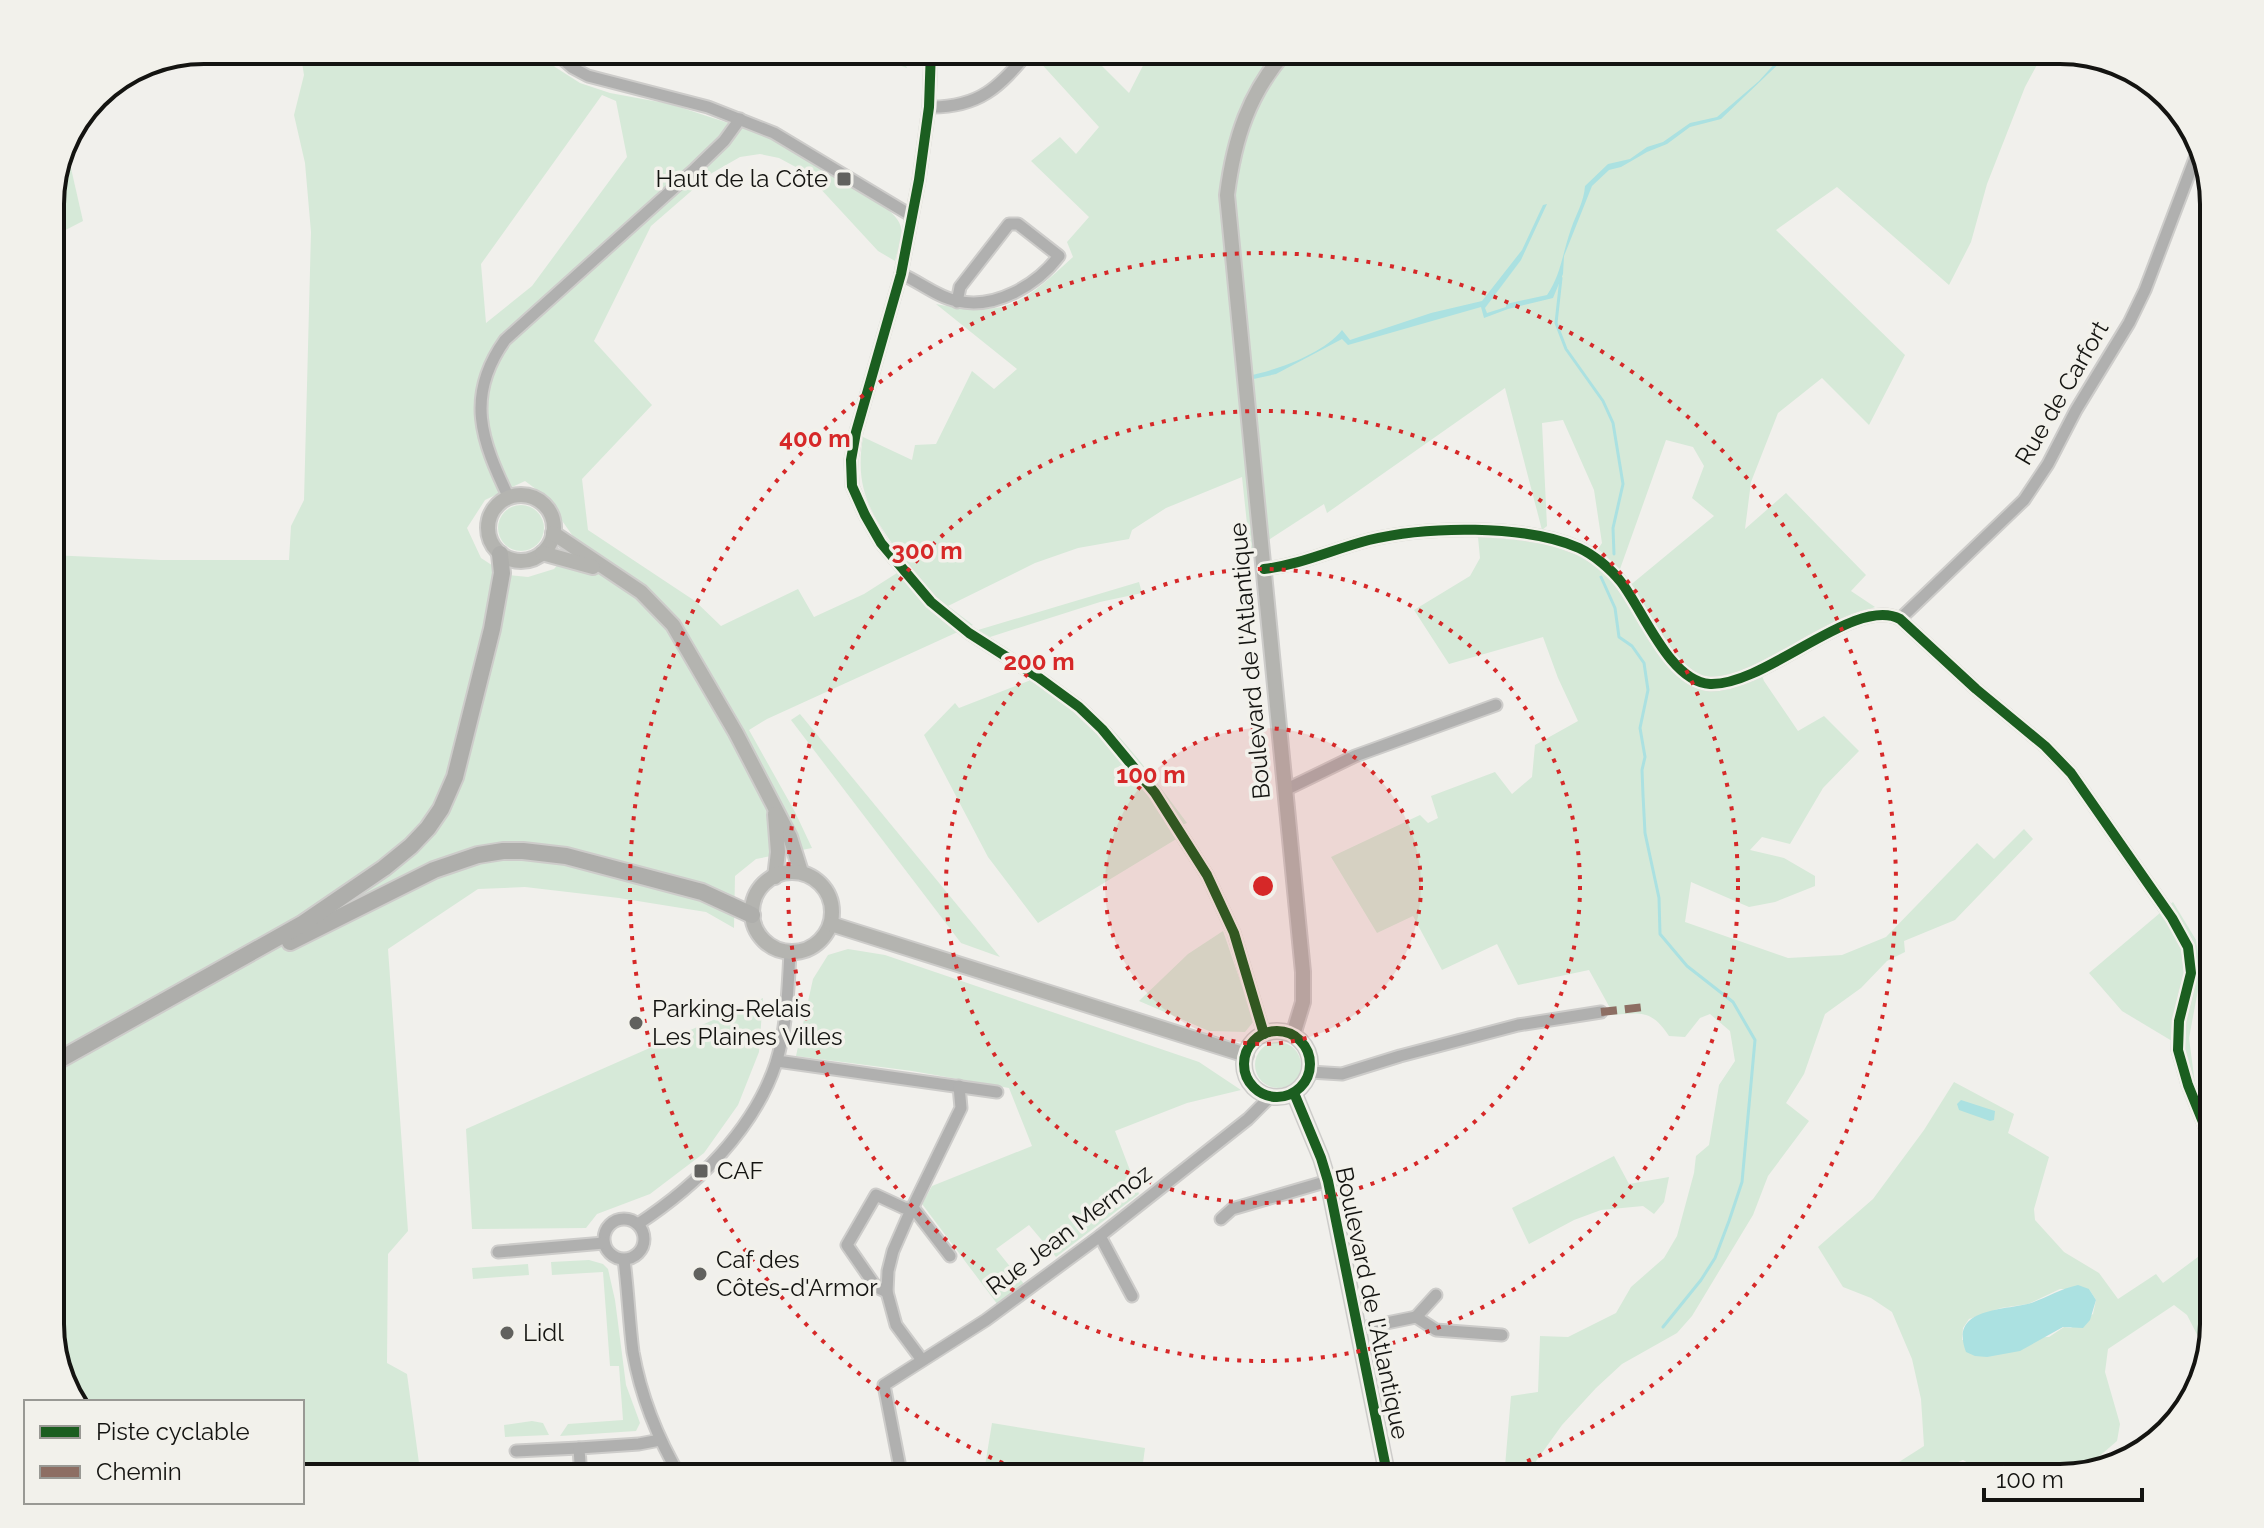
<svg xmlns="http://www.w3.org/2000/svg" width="2264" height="1528" viewBox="0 0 2264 1528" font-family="Raleway,sans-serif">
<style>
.green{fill:#d6e9d8;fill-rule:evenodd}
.water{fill:#abe1e1}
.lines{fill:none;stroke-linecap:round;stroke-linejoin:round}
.stream{stroke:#abe1e1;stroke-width:3}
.minor-casing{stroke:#cdccca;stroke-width:15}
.major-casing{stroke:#cdccca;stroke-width:18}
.highway-casing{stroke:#cdccca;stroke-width:20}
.minor{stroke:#b0b0af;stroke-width:11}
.major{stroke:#b4b4b0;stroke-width:14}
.highway{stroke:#aeaeab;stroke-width:16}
.quiet{stroke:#8d6e63;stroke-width:8;stroke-dasharray:16 8;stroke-linecap:butt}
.cycleway-casing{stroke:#f2f1eb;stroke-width:15}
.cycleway{stroke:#1b5e20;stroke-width:10}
.ring{fill:none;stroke:#d62828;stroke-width:4;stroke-dasharray:4 8}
.poi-dot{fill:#61615e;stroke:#f2f1eb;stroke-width:3}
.labels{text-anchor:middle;stroke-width:7;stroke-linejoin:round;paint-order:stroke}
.poi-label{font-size:24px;fill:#141411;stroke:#f2f1eb;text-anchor:start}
.street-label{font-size:24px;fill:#141411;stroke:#f2f1eb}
.rim{fill:none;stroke:#141411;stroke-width:4}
.centre{fill:#d62828;stroke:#f2f1eb;stroke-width:4}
.ring-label{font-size:24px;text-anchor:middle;font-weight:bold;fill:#d62828;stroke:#f2f1eb;stroke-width:7;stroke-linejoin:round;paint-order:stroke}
</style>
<rect width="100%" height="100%" fill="#f1f0ec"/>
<g class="green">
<path d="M 300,50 L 540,50 L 555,67 L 580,83 L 610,93 L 670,104 L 762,134 L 883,205 C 908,226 903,231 895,261 L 878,251 L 805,172 L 779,158 L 760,154 L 740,157 L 712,173 L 651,226 L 594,341 L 652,405 L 582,479 L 588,530 L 695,601 L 721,626 L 798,589 L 814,617 L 864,594 L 908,566 C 876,520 853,496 863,437 L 912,460 L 915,445 L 936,444 L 972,371 L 994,389 L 1017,369 L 936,304 C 1007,318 1022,304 1073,257 L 1067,242 L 1089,217 L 1031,161 L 1060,137 L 1076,154 L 1099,127 L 1037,59 L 1044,50 L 1086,50 L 1129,93 L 1151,50 L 2045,50 L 2025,87 L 1987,184 L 1971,242 L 1949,285 L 1837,187 L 1776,230 L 1905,355 L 1869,425 L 1822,378 L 1778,413 L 1751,482 L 1745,529 L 1786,493 L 1866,575 L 1851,591 L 1875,607 L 1834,623 L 1758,665 L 1764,681 L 1798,731 L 1824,716 L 1859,751 L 1823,788 L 1790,844 L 1762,837 L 1750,850 L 1784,858 L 1815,876 L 1815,886 L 1775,902 L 1749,907 L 1691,882 L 1685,922 L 1788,958 L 1842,955 L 1886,937 L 1977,843 L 1994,859 L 2024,829 L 2033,839 L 1955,920 L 1904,941 L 1905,952 L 1887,961 L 1861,988 L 1825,1014 L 1804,1074 L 1786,1103 L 1809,1121 L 1768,1176 L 1753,1215 L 1692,1316 L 1677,1333 L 1622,1364 L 1596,1388 L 1562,1425 L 1524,1478 L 1504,1478 L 1511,1396 L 1538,1392 L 1540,1336 L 1568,1337 L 1616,1313 L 1631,1287 L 1664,1258 L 1677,1236 L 1694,1173 L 1696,1156 L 1709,1145 L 1719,1085 L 1735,1061 L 1730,1031 L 1710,1014 L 1700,1018 L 1685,1037 L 1669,1036 C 1651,1009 1641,1013 1611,1015 L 1610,1008 L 1589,970 L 1518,985 L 1497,944 L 1442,970 L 1413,916 L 1377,933 L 1331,857 L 1420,815 L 1428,823 L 1438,818 L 1431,796 L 1495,772 L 1512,794 L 1532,777 L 1535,745 L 1578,721 L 1558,678 L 1543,637 L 1449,664 L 1414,610 L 1470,576 L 1480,558 L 1478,537 C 1516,540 1556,540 1589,562 C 1601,570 1612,583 1622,592 L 1714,516 L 1692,498 L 1704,466 L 1693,447 L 1666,440 L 1620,569 L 1598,549 L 1602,543 L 1594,490 L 1563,420 L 1542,423 L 1547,526 L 1542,530 L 1505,388 L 1327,513 L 1324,504 L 1250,552 L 1242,477 L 1166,508 L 1132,530 L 1129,539 L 1078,548 L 1035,563 L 948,606 L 973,625 L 767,719 L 749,730 L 795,812 L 812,848 L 756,859 L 735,876 L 734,928 L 706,912 L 619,898 L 525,887 L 478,889 L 388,949 L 408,1231 L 388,1254 L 387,1363 L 407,1374 L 421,1478 L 302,1478 L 302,1402 L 72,1402 L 50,1334 L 50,598 L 58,579 L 50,578 L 50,555 L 161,560 L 289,560 L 291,526 L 304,500 L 311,232 L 305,163 L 294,115 L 304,75 ZM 602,95 L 616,101 L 627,157 L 532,286 L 486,323 L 481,264 ZM 525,481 L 544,495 L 577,542 L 554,569 L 528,577 L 507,575 L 481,558 L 467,528 L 485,500 Z"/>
<path d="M 857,50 L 922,50 L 923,58 L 904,61 L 907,68 Z"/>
<path d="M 68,155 L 83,221 L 50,238 L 50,194 Z"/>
<circle cx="521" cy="528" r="23"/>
<path d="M 1139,582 L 1142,593 L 1100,602 L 990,637 L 978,630 Z"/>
<path d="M 1044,675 C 1058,685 1073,693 1085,704 C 1125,737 1156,782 1187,823 L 1173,829 L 1178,838 L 1038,923 L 988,857 L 924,735 L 955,703 L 959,708 Z"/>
<path d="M 800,714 L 1000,957 L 961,943 L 791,720 Z"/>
<path d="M 2173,902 L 2196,940 L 2201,974 L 2189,1038 L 2195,1084 L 2214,1127 L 2214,1165 L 2181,1085 L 2172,1041 L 2122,1011 L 2089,973 Z"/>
<path d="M 1223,931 L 1254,1021 L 1245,1032 L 1209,1031 L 1139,1001 L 1188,954 Z"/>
<path d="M 848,949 L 885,955 L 1199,1062 L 1241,1090 L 1187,1103 L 1115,1131 L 1139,1194 L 1056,1257 L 1029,1225 L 996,1249 L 1024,1284 L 998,1305 L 922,1204 L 932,1186 L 1032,1146 L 1009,1088 L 912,1071 L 796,1056 L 813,979 L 828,955 Z"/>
<path d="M 763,998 L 759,1052 L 738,1105 L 704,1153 L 650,1194 L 597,1214 L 586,1228 L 472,1229 L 466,1129 Z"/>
<circle cx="1278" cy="1065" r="23"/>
<path d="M 1954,1082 L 2014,1114 L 2008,1133 L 2049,1157 L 2034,1209 L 2035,1220 L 2064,1252 L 2099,1273 L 2118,1299 L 2156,1274 L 2163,1283 L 2214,1245 L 2214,1324 L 2206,1352 L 2187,1315 L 2174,1305 L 2108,1349 L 2105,1372 L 2120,1424 L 2117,1441 L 2089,1465 L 2090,1471 C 2072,1475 2005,1484 1990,1477 C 1980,1473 1972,1465 1963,1460 L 1921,1478 L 1874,1478 L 1924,1446 L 1921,1399 L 1912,1359 L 1892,1312 L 1871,1298 L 1843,1287 L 1818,1247 L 1873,1199 L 1924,1130 ZM 2060,1289 L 2089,1289 L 2096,1300 L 2093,1314 L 2071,1328 L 2064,1327 L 2049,1337 L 1962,1340 L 1963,1328 L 1969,1319 L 2001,1308 L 2028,1304 Z"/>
<path d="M 1614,1156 L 1629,1184 L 1669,1177 L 1664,1202 L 1654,1214 L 1643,1206 L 1601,1210 L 1574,1220 L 1529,1244 L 1512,1208 Z"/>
<path d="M 589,1260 L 603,1264 L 608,1269 L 615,1300 L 626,1385 L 640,1423 L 636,1431 L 560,1436 L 568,1424 L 623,1420 L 619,1366 L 610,1366 L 603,1272 L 552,1275 L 551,1262 Z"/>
<path d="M 528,1264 L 529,1275 L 473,1279 L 472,1268 Z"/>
<path d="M 532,1421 L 543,1423 L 549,1435 L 505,1437 L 504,1425 Z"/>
<path d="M 992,1423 L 1145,1448 L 1141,1478 L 983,1478 Z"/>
</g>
<g class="water">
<path d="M 1787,50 L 1793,50 L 1721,119 L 1690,127 L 1667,144 L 1647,152 L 1621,167 L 1609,170 L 1592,186 L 1564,256 L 1563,274 L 1553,298 L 1508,309 L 1484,318 L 1481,307 L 1348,345 L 1342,339 L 1276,374 L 1249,380 L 1248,376 C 1277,370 1323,354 1342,330 L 1350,340 L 1431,313 L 1482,301 L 1522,250 L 1543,205 L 1547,204 L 1521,260 L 1485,308 L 1487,313 L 1506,307 L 1506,304 L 1547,295 C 1561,275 1563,251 1571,229 C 1576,214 1584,202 1585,186 L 1608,164 L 1630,159 L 1647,147 L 1663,142 L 1690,123 L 1717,117 L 1759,81 Z"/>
<path d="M 1961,1100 L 1995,1111 L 1994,1120 L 1990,1121 L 1959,1110 L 1957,1104 Z"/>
<path d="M 2078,1285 L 2089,1289 L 2096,1300 L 2090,1320 L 2083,1328 L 2063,1327 L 2020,1351 L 1987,1357 L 1975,1356 L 1966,1352 C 1949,1307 2003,1311 2031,1303 C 2048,1297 2060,1289 2078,1285 Z"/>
</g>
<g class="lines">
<g class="stream">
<path d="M 1561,278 L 1556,323 L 1566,349 L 1603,401 L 1613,423 L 1623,484 L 1613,528 L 1614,554"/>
<path d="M 1601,577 L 1615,608 L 1619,637 L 1632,646 L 1644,663 L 1648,690 L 1640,728 L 1645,757 L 1642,770 L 1643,795 L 1645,833 L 1659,898 L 1660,934 L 1687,966 L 1733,1002 L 1755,1040 L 1742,1182 L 1729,1221 L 1715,1258 L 1701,1280 L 1663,1327"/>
</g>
<defs>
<g id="minor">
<path d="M 552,50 L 573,68 L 588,76 L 708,107 L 774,133 L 912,216"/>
<path d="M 931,50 L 929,107 L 919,180 L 901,274 L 856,432 L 851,460 L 852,486 L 865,515 L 881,543 L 931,602 L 969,633 L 1038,677 L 1079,707 L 1102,729 L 1155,793 L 1207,875 L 1234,933 L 1264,1034"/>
<path d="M 929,107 C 979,108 1000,87 1030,50"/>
<path d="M 901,274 C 920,282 937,297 957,301 C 995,310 1037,285 1059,256 L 1018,224 L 1009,224 L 960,287 L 957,302"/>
<path d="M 509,498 C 481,440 465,396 505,340 L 695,169 L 724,141 L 740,119"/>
<path d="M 1264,569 C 1300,565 1334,549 1369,540 C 1426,526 1525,524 1579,548 C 1594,555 1611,569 1621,582 C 1643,610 1670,682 1710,684 C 1766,686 1855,595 1900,619 L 1976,689 L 2045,746 L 2071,773 L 2172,918 L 2188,947 L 2191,973 L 2179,1021 L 2178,1050 L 2188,1085 L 2214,1149"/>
<path d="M 1900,619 L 2024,500 L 2048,464 L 2076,410 L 2129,323 L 2145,290 L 2199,148"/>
<path d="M 1285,790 L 1355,756 L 1496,705"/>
<path d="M 777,1061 L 997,1092"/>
<path d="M 1310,1072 L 1342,1074 L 1400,1056 L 1518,1025 L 1601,1012"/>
<circle cx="624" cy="1239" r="20"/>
<path d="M 1221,1219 L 1232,1209 L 1328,1181"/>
<path d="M 638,1224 C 696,1186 754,1130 776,1063 C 787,1028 788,989 790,952"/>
<path d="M 1100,1236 L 1132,1296"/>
<path d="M 498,1252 L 604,1243"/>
<path d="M 624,1260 C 628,1290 629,1321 633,1352 C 641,1397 658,1439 681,1478"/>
<path d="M 887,1292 L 876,1287 L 847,1245 L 876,1195 L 904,1208 L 914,1209 L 950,1256"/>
<path d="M 1416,1317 L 1436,1295"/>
<path d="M 1357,1329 L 1416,1317 L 1436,1330 L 1502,1335"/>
<path d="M 922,1360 L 896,1325 L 887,1292 L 888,1271 L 893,1251 L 907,1219 L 961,1108 L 959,1086"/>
<path d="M 516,1451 L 579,1448"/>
<path d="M 581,1478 L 579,1448 L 639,1444 L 660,1440"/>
<path d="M 902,1478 L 884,1385 L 986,1320 L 1100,1236 L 1248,1119 L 1270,1097"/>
</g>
<g id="major">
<path d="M 1287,50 C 1249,92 1234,139 1227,195 L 1303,972 L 1303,1002 L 1293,1035"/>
<circle cx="521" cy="528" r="33"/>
<path d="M 553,533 L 641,592 L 673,625 L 736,733 L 790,837 L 801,872"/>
<path d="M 542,553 L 593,567"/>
<path d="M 775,814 L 778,852 L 775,877"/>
<circle cx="792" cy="912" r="40"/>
<path d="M 831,924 L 1246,1055"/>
<circle cx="1277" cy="1064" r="33"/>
<path d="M 1294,1093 L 1321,1158 L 1328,1181 L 1388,1478"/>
</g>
<g id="highway">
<path d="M 290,942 L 434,870 L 478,855 L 503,851 L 523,851 L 566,856 L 702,892 L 752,915"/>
<path d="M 50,1065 L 302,924 L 384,868 L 411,846 L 428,828 L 441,809 L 455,777 L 492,629 L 502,573 L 500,554"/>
</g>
</defs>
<use href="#minor" class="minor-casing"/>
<use href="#major" class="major-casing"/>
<use href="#highway" class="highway-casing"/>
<use href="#minor" class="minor"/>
<use href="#major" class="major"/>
<use href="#highway" class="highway"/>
<path class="quiet" d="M 1601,1012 L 1644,1007"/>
<defs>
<g id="cycleway">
<path d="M 931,50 L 929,107 L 919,180 L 901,274 L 856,432 L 851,460 L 852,486 L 865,515 L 881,543 L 931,602 L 969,633 L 1038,677 L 1079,707 L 1102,729 L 1155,793 L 1207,875 L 1234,933 L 1264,1034"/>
<path d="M 1264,569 C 1300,565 1334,549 1369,540 C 1426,526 1525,524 1579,548 C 1594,555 1611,569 1621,582 C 1643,610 1670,682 1710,684 C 1766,686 1855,595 1900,619 L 1976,689 L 2045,746 L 2071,773 L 2172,918 L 2188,947 L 2191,973 L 2179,1021 L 2178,1050 L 2188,1085 L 2214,1149"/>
<circle cx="1277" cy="1064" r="33"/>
<path d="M 1294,1093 L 1321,1158 L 1328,1181 L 1388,1478"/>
</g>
</defs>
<use href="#cycleway" class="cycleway-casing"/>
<use href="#cycleway" class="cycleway"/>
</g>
<circle cx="1263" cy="886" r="158" fill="#d62828" fill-opacity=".12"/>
<g class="ring">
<circle cx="1263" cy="886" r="158"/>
<circle cx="1263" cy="886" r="317"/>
<circle cx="1263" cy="886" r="475"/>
<path d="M1036 1477A633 633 0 1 1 1490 1477"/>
</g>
<g class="poi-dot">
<rect x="836" y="171" width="16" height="16" rx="4"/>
<circle cx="636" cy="1023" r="8"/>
<rect x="693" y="1163" width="16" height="16" rx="4"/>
<circle cx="700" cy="1274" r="8"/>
<circle cx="507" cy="1333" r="8"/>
</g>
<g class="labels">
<g class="poi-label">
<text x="828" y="187" text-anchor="end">Haut de la Côte</text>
<text x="652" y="1017">Parking-Relais<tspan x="652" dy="28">Les Plaines Villes</tspan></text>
<text x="717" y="1179">CAF</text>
<text x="716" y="1268">Caf des<tspan x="716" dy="28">Côtes-d'Armor</tspan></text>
<text x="523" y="1341">Lidl</text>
</g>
<g class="street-label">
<text transform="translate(2062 393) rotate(-60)" y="8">Rue de Carfort</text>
<text transform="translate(1250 661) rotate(-95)" y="8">Boulevard de l'Atlantique</text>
<text transform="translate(1069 1230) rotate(-37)" y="8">Rue Jean Mermoz</text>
<text transform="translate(1372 1303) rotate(78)" y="8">Boulevard de l'Atlantique</text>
</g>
</g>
<path d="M0 0H2264V1528H0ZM204 64H2060A140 140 0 0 1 2200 204V1324A140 140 0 0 1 2060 1464H204A140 140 0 0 1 64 1324V204A140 140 0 0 1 204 64Z" fill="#f2f1eb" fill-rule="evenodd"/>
<path class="rim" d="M204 64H2060A140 140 0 0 1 2200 204V1324A140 140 0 0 1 2060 1464H204A140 140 0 0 1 64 1324V204A140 140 0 0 1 204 64Z"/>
<circle cx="1263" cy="886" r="12" class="centre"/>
<g class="ring-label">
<text x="815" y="447">400 m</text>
<text x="927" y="559">300 m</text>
<text x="1039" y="670">200 m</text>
<text x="1151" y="783">100 m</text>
</g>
<rect x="24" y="1400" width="280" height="104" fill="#f2f1eb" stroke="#999994" stroke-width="2"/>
<rect x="40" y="1426" width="40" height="12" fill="#1b5e20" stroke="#999994" stroke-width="2"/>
<text x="96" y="1440" font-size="24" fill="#141411">Piste cyclable</text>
<rect x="40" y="1466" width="40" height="12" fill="#8d6e63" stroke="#999994" stroke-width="2"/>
<text x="96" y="1480" font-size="24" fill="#141411">Chemin</text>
<path d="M1984 1488v12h158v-12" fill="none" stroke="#141411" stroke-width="4"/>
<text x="1996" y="1488" font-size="24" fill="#141411" stroke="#f2f1eb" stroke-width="6" paint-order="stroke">100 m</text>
</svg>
